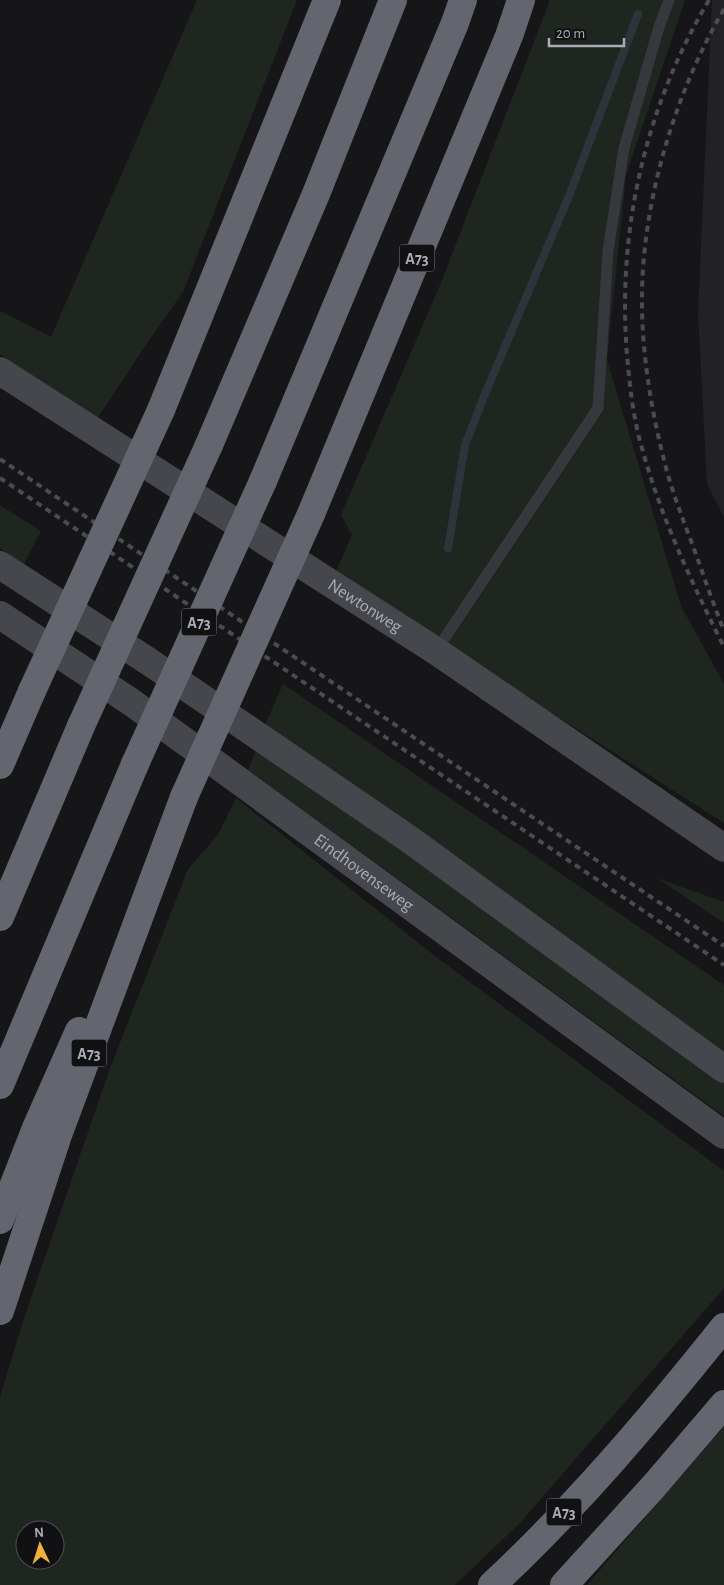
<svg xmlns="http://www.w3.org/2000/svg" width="724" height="1585" viewBox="0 0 724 1585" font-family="'Alegreya Sans',sans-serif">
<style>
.built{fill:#222225}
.green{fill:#1e261f;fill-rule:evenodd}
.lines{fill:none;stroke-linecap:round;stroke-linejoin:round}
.stream{stroke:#2c353c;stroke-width:8}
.lane{stroke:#37383d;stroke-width:11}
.secondary{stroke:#45474d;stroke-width:28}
.highway{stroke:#63666e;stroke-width:28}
.rail{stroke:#4a4c52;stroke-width:4;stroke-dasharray:6 5;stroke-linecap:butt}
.highway-bridge{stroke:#63666e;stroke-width:28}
.labels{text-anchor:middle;stroke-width:4;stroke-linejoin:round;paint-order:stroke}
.shield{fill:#111113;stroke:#7b7e86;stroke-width:1}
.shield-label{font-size:16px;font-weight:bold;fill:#a8adb8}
.street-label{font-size:18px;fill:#a8adb8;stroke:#111113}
</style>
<rect width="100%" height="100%" fill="#161618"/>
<path class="built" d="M 712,0 L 724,0 L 724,517 L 707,484 L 698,313 Z"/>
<g class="green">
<path d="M 197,0 L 297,0 L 183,292 L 145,346 L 97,419 L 0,354 L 0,311 L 51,337 Z"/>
<path d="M 550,0 L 685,0 L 626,175 L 607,360 L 681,606 L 724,684 L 724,823 L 522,694 L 336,571 L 352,535 L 341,515 L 442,280 Z"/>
<path d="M 0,505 L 41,531 L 24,564 L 0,548 Z"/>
<path d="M 283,684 L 724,985 L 724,1053 L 264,727 Z"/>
<path d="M 257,748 L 492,912 L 724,1083 L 724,1116 L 248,770 Z"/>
<path d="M 236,798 L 435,956 L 724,1171 L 724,1288 L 519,1524 L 455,1585 L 0,1585 L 0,1397 L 23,1321 L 109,1071 L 188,869 L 218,835 ZM 25,1530 L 55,1530 L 55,1560 L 25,1560 Z"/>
<path d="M 657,878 L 724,902 L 724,923 Z"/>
<path d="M 724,1426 L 724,1585 L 587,1585 Z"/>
</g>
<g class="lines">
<path class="stream" d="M 448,548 L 465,445 L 485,394 L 569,196 L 638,14"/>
<path class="lane" d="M 436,651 L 598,408 L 608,251 L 624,148 L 659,27 L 669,0"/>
<g class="secondary">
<path id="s1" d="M 0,371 L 436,651 L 724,848"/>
<path d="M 0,565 L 148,661 L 409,839 L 724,1069"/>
<path id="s2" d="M 0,615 L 131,702 L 724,1135"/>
</g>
<g class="highway">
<path d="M 161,410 L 327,0"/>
<path d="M 209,445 L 316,194 L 393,0"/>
<path d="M 263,481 L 455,23 L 463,0"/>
<path d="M 311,514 L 509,36 L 521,0"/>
<path d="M 0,765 L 32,691"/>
<path d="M 0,917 L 81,726"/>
<path d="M 0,1085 L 135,764"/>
<path d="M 0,1220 L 36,1128 L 79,1031"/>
<path d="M 0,1311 L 58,1135 L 184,797"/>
<path d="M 492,1585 C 577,1506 652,1417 724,1327"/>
<path d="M 564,1585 L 654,1486 L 724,1404"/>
</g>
<g class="rail">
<path d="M 709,0 C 645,107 617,231 627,355 C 630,387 633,418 642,448 C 661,518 692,583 724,647"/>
<path d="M 724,9 C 676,91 644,196 642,291 C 641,347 650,405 664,460 C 671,489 682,517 693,546 C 703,574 713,603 724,631"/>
<path d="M 0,459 L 724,946"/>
<path d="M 0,478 L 724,965"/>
</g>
<g class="highway-bridge">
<path d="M 32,691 L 161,410"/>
<path d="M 81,726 L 209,445"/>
<path d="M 135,764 L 263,481"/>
<path d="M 184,797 L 311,514"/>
</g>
</g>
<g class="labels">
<g class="shield">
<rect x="399.5" y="244.5" width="35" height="27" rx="4"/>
<rect x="181.5" y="608.5" width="35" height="27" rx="4"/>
<rect x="71.5" y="1039.5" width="35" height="27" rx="4"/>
<rect x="546.5" y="1498.5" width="35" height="27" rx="4"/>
</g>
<g class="shield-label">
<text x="417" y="264">A73</text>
<text x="199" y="628">A73</text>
<text x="89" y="1059">A73</text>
<text x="564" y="1518">A73</text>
</g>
<g class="street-label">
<text dy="6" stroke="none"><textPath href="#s1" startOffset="434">Newtonweg</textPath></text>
<text dy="6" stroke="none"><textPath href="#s2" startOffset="446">Eindhovenseweg</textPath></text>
</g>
</g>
<g transform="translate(40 1545) rotate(356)"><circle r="24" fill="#111113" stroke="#4d4f55"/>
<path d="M0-4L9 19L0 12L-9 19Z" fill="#f2b134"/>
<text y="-8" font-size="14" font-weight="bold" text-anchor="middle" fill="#a8adb8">N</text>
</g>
<path d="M549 38v8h75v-8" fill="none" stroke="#a8adb8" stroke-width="2.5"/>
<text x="556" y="38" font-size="15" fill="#a8adb8" stroke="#111113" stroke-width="4" paint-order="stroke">20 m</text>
</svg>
